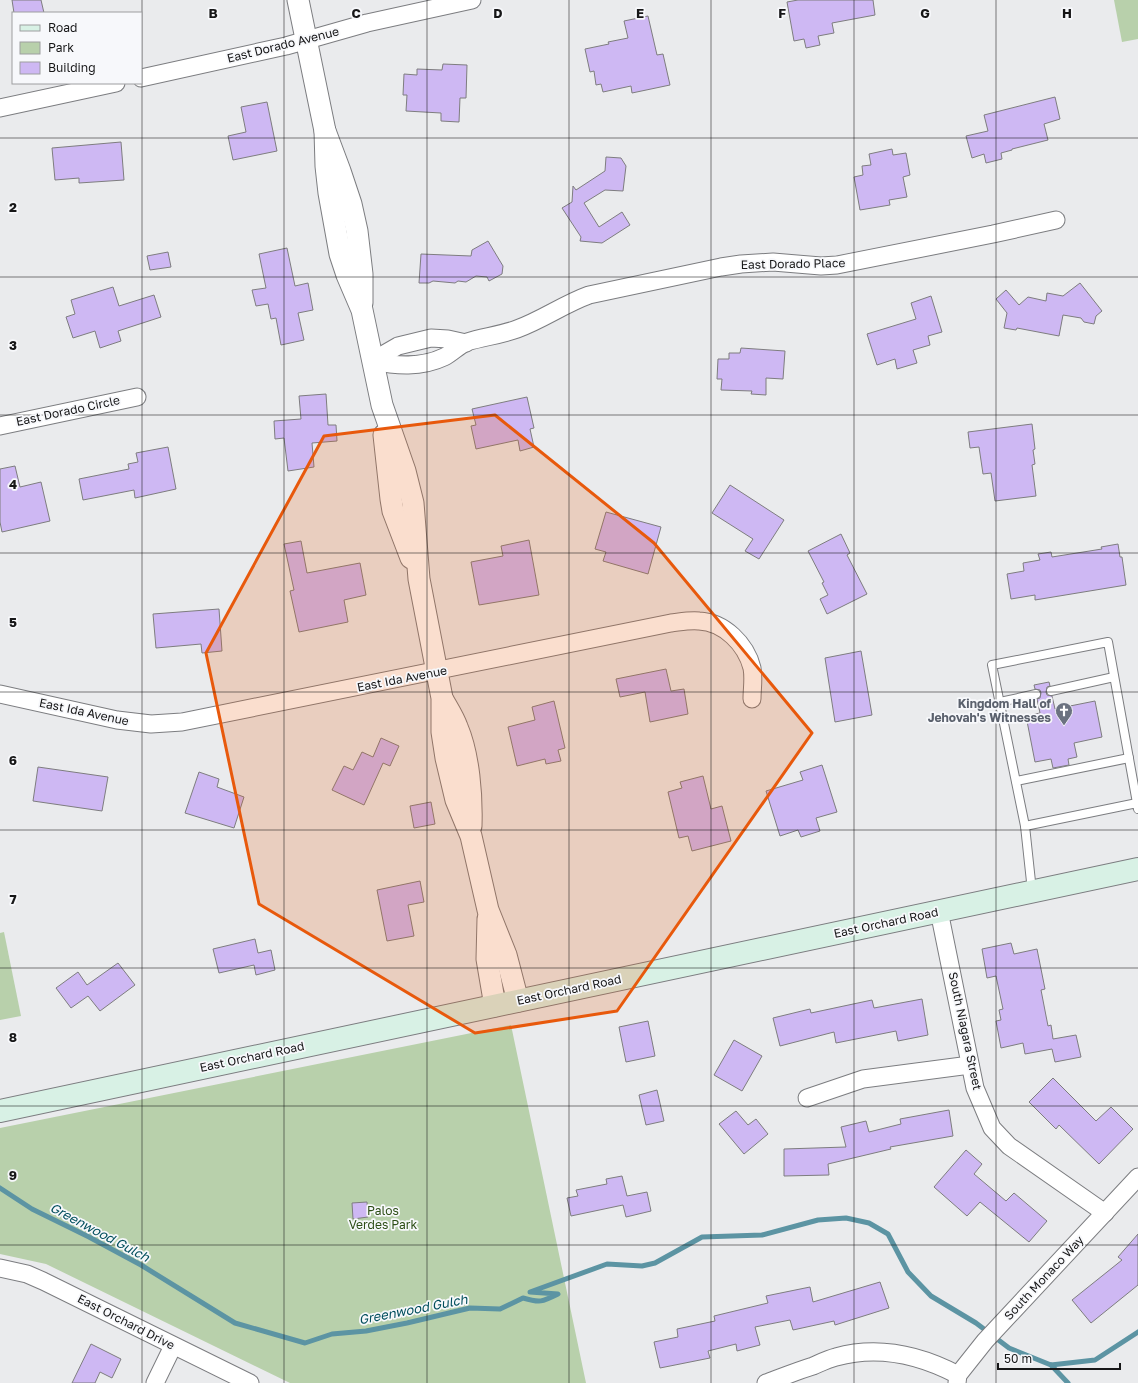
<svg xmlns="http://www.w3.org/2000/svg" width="1138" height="1383" viewBox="0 0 1138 1383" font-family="'Golos Text',sans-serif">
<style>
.green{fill:#b8d0ab}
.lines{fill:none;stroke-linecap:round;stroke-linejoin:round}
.stream{stroke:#5c94a3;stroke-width:5}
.building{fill:#ceb8f3;stroke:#7e7d7f}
.service-casing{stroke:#7c7d80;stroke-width:10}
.minor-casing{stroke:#7c7d80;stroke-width:19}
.tertiary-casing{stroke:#7c7d80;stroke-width:23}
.secondary-casing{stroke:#7c7d80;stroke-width:24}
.service{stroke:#fff;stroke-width:8}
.minor{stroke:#fff;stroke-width:17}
.tertiary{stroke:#fff;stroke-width:21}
.secondary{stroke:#d8f1e5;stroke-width:22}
.marked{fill:#e8590c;fill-opacity:0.2;stroke:#e8590c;stroke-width:3;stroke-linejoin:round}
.grid{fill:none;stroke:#171718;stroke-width:1;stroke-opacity:0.55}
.labels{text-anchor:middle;stroke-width:3.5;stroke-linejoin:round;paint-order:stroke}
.street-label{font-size:12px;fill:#171718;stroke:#f7f8fb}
.worship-label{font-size:12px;font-weight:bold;fill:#5b616d;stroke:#f7f8fb;text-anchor:end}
.park-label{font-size:12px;fill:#2d4e16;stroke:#f7f8fb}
.water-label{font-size:13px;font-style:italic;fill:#014e5c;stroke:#f7f8fb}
.grid-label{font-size:13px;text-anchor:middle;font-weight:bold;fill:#171718;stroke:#f7f8fb;stroke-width:3.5;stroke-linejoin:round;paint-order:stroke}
</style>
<rect width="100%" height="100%" fill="#eaebed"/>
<g class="green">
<path d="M 1114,0 L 1138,0 L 1138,39 L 1122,42 Z"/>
<path d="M 4,932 L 21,1016 L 0,1020 L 0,933 Z"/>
<path d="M 511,1025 L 586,1383 L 290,1383 L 46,1264 L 0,1254 L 0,1128 Z"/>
</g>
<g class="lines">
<g class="stream">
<path d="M 0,1188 L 32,1209 L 89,1237 L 141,1265 L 235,1323 L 305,1343 L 332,1334 L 366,1331 L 407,1323 L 470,1308 L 500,1309 L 523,1298 C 540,1303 542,1302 558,1294 L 530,1292 L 607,1264 L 642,1266 L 655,1263 L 702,1237 L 762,1235 L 818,1220 L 846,1218 L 869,1223 L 888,1234 L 908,1272 L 931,1296 L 976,1323 L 1009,1348 L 1051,1365 L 1095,1360 L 1138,1332"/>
<path d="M 1051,1365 L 1068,1383"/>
</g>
</g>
<g class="building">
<path d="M 12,0 L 41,0 L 44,13 L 14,13 Z"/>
<path d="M 798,0 L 873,0 L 875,15 L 832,23 L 834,33 L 818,36 L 820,45 L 806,48 L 804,39 L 794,41 L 787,2 Z"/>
<path d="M 648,16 L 657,55 L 663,54 L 670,85 L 632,93 L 631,86 L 603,92 L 601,84 L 596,85 L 594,71 L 590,72 L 585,49 L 609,44 L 608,42 L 628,38 L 624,21 Z"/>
<path d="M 443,64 L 467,65 L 466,98 L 460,98 L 459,122 L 441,121 L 441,113 L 406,111 L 407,95 L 403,95 L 404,74 L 417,75 L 417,69 L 442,70 Z"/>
<path d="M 1055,97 L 1060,119 L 1044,124 L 1048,140 L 1012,149 L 1012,150 L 1001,153 L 1002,159 L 986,163 L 984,154 L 972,158 L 966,136 L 988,131 L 984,115 Z"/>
<path d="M 267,102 L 277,151 L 233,160 L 228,136 L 246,132 L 241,107 Z"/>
<path d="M 121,142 L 124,180 L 79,183 L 79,178 L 55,180 L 52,148 Z"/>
<path d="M 892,149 L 893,155 L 906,153 L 910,175 L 903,177 L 907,197 L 889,200 L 890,205 L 860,210 L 854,177 L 863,175 L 862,166 L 871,165 L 869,154 Z"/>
<path d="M 606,157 L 621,158 L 626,166 L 623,191 L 605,190 L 584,203 L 599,227 L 622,212 L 630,225 L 602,243 L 580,241 L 581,237 L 562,208 L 572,202 L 573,186 L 576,190 L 605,171 Z"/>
<path d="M 488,241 L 503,266 L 502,274 L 489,281 L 487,277 L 476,276 L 466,282 L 458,281 L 455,283 L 433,281 L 429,283 L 419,283 L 421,254 L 471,256 L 472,250 Z"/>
<path d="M 287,248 L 295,286 L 308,283 L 313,310 L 298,313 L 304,340 L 281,345 L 276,318 L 271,319 L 268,304 L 256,306 L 252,290 L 266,288 L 259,254 Z"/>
<path d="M 168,252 L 171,267 L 150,270 L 147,256 Z"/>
<path d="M 1080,283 L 1102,311 L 1096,316 L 1094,324 L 1084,322 L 1081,318 L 1063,315 L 1059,336 L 1017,328 L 1016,330 L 1004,328 L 1007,313 L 996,299 L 1006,290 L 1019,305 L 1028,297 L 1046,301 L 1047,293 L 1063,296 Z"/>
<path d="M 113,287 L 119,306 L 154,295 L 161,317 L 118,331 L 121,341 L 100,348 L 95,331 L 73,338 L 66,317 L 75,314 L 71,300 Z"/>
<path d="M 931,296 L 942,332 L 928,336 L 930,345 L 913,350 L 917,363 L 897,369 L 895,359 L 877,365 L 867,334 L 916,319 L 911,303 Z"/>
<path d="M 741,348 L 785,351 L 783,379 L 766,378 L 766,395 L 751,394 L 752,391 L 721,390 L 722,379 L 717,379 L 718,359 L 729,359 L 729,353 L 740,353 Z"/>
<path d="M 326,394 L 328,425 L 336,425 L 337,441 L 312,443 L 314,467 L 288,471 L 284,438 L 275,439 L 274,421 L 301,419 L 299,396 Z"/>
<path d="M 527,397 L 534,428 L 530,429 L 534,447 L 520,451 L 518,440 L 476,449 L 471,426 L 476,425 L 472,409 Z"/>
<path d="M 1032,424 L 1035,449 L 1033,450 L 1035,464 L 1032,465 L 1036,496 L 995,501 L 991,473 L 983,474 L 979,447 L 970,448 L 968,432 Z"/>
<path d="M 168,447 L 176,489 L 135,498 L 134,490 L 83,500 L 79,479 L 129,469 L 128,464 L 138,462 L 136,453 Z"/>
<path d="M 15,466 L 20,487 L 41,482 L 50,521 L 2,532 L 0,522 L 0,469 Z"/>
<path d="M 730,485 L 784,520 L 759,559 L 745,551 L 753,539 L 712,513 Z"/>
<path d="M 606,512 L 661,527 L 648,574 L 603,561 L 606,552 L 595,549 Z"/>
<path d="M 841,534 L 850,553 L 847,555 L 867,594 L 827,614 L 820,599 L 828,595 L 822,583 L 824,582 L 808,551 Z"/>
<path d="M 529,540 L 539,595 L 479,605 L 471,562 L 503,556 L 501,546 Z"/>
<path d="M 301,541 L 307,573 L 360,563 L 366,595 L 344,600 L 348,622 L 299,632 L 290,591 L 294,590 L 284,544 Z"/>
<path d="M 1118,544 L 1120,557 L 1122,557 L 1126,585 L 1035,600 L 1035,595 L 1011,599 L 1007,574 L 1024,571 L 1023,563 L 1040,560 L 1038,554 L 1051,552 L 1052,557 L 1102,549 L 1101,547 Z"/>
<path d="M 219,609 L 222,651 L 202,653 L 201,644 L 156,648 L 153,614 Z"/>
<path d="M 861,651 L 872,715 L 835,722 L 825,658 Z"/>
<path d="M 666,669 L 671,691 L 684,689 L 688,714 L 650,722 L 645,692 L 620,697 L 616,679 Z"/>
<path d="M 1049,682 L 1050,686 L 1047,687 L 1046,692 L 1047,695 L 1052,696 L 1055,709 L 1095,701 L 1102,737 L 1074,743 L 1077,757 L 1068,759 L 1069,765 L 1053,768 L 1051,759 L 1035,762 L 1026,716 L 1040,713 L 1037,699 L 1040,698 L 1041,693 L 1040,690 L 1035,689 L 1034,685 Z"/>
<path d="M 554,701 L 565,748 L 558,750 L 561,761 L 546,764 L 545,759 L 517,766 L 508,727 L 535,720 L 532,707 Z"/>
<path d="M 381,738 L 399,746 L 390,766 L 383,763 L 364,805 L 332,790 L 344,766 L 353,770 L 362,752 L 373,757 Z"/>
<path d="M 822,765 L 837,812 L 816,818 L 820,831 L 801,837 L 798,830 L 780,836 L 766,791 L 803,780 L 800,772 Z"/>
<path d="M 38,767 L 108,777 L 102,811 L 33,801 Z"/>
<path d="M 199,772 L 219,779 L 217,787 L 244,797 L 234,828 L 185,813 Z"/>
<path d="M 703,776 L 711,809 L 722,806 L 731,841 L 692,851 L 688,836 L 679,838 L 668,792 L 682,788 L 680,782 Z"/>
<path d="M 431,802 L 435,824 L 414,828 L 410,806 Z"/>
<path d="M 420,881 L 424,902 L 408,905 L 414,936 L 387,941 L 377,890 Z"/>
<path d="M 255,939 L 258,953 L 271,950 L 275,970 L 256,975 L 254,965 L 219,973 L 213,949 Z"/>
<path d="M 1011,943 L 1014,954 L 1037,949 L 1045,989 L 1041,990 L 1048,1026 L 1051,1025 L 1053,1039 L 1076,1035 L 1081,1057 L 1055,1062 L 1052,1049 L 1025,1054 L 1023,1043 L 1001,1048 L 996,1021 L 1001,1020 L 999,1010 L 1003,1009 L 996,976 L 987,978 L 982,949 Z"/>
<path d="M 118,963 L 135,985 L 100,1011 L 88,996 L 71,1008 L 56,988 L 78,972 L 87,985 Z"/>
<path d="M 922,999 L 928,1035 L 898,1041 L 896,1031 L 836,1043 L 834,1032 L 780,1046 L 773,1018 L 810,1009 L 811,1013 L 872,1000 L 874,1008 Z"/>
<path d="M 648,1021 L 655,1056 L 626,1062 L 619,1027 Z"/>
<path d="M 734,1040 L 762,1056 L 742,1091 L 714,1075 Z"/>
<path d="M 1053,1078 L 1096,1121 L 1111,1107 L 1133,1129 L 1099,1164 L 1059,1125 L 1056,1129 L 1029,1102 Z"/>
<path d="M 657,1090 L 664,1121 L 646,1125 L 639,1095 Z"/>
<path d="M 949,1110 L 953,1136 L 890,1147 L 891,1149 L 828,1164 L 829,1175 L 784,1176 L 784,1149 L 846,1147 L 841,1127 L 866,1121 L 869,1132 L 901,1124 L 900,1119 Z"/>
<path d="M 736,1111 L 748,1125 L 756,1119 L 768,1134 L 744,1154 L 719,1124 Z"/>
<path d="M 966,1150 L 982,1164 L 974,1174 L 1006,1201 L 1014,1193 L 1047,1221 L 1029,1242 L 980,1202 L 967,1216 L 934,1187 Z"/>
<path d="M 622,1176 L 627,1196 L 647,1192 L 651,1211 L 626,1217 L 623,1205 L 571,1216 L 567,1198 L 578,1196 L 576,1190 L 607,1184 L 606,1179 Z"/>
<path d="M 367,1202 L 368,1217 L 353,1219 L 352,1203 Z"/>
<path d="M 1138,1234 L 1138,1285 L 1091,1323 L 1072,1300 L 1122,1260 L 1118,1257 Z"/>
<path d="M 880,1282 L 889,1308 L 835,1325 L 834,1321 L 793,1330 L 790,1320 L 755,1327 L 760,1345 L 737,1351 L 736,1344 L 708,1351 L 710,1358 L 660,1368 L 654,1342 L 678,1337 L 677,1329 L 715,1321 L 714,1316 L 768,1303 L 766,1296 L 810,1287 L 813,1302 Z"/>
<path d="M 91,1344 L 121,1359 L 112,1378 L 100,1372 L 95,1383 L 72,1383 Z"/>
</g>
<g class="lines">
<defs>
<g id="service">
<path d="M 1051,691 L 1114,677"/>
<path d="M 1000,702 L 1036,694"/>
<path d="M 1016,781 L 1129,758"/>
<path d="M 1025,826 L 992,665 L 1108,642 L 1137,803"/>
<path d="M 1032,891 L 1025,826 L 1137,803 L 1138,809"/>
</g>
<g id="minor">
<path d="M 141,78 L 286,46 L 367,23 L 472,0"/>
<path d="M 0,108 L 116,83"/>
<path d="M 372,361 C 396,366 421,368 444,357 C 452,353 459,345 467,342 C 483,337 501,335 517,329 C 542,320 564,304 589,295 L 721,267 L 741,264 L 773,262 L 821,266 L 837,265 L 993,234 L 1056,220"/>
<path d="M 372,361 L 398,346 L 431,338 L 448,339 L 466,343"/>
<path d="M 0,426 L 137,397"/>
<path d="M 0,694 L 117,720 L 151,724 L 182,722 L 671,623 C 680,622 690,620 699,621 C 724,622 746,644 752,668 C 754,678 752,689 752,699"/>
<path d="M 939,911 L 975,1088 L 992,1128 L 1009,1146 L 1105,1213"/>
<path d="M 807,1098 L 863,1079 L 970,1065"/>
<path d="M 0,1268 L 27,1274 L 43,1281 L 250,1383"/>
<path d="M 155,1383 L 173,1346"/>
<path d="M 766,1383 C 782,1377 797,1371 813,1366 C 820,1363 828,1359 836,1357 C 879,1345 920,1355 958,1375"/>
<path d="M 957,1383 L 958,1375 L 985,1341 L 1138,1177"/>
</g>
<g id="tertiary">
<path d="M 298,0 L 325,131 L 340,171 L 351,204 L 357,231 L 362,274 L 362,303"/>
<path d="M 325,131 L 326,166 L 329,193 L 340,254 L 347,275 L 362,310 L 382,405 L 405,471 L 413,503 L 419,579 L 442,698 L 442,732 L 446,758 L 456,800 L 471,836 L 488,910 L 506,955 L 518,1001"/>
<path d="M 384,435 L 391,499 L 393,511 L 411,558"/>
<path d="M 443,700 C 448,709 454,718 457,727 C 469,755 472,796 471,826"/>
<path d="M 488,919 L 487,959 L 495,1006"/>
</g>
<path id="secondary" d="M 0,1111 L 1138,869"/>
</defs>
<use href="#service" class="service-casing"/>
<use href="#minor" class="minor-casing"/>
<use href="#tertiary" class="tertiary-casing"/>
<use href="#secondary" class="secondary-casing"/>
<use href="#service" class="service"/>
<use href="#minor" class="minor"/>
<use href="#tertiary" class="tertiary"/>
<use href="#secondary" class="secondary"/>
</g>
<path class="marked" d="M 495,415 L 654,543 L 812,733 L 617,1011 L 475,1033 L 259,904 L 206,653 L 324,436 Z"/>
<path class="grid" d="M 142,0 L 142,1383M 284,0 L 284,1383M 427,0 L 427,1383M 569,0 L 569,1383M 711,0 L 711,1383M 854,0 L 854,1383M 996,0 L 996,1383M 0,138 L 1138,138M 0,277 L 1138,277M 0,415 L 1138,415M 0,553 L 1138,553M 0,692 L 1138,692M 0,830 L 1138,830M 0,968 L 1138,968M 0,1106 L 1138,1106M 0,1245 L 1138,1245"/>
<defs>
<symbol id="church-pin" viewBox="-11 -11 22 30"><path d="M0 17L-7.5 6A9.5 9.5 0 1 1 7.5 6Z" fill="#6b7280" stroke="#f7f8fb"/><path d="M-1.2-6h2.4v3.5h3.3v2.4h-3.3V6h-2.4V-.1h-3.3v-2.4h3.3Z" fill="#fff"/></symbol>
</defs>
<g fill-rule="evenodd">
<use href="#church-pin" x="1054" y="701" width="20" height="27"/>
</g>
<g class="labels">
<g class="street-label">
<text transform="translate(283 45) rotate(-14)" y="4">East Dorado Avenue</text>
<text transform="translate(793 264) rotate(-1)" y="4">East Dorado Place</text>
<text transform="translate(68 411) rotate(-12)" y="4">East Dorado Circle</text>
<text transform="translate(402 679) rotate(-11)" y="4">East Ida Avenue</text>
<text transform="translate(84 712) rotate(12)" y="4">East Ida Avenue</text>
<text transform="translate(886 923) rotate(-12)" y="4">East Orchard Road</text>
<text transform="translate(569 990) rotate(-12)" y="4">East Orchard Road</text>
<text transform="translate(965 1031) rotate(78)" y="4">South Niagara Street</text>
<text transform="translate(252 1057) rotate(-12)" y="4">East Orchard Road</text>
<text transform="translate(1044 1278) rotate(-47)" y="4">South Monaco Way</text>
<text transform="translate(126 1322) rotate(27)" y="4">East Orchard Drive</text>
</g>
<g class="worship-label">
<text x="1051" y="708">Kingdom Hall of<tspan x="1051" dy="14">Jehovah's Witnesses</tspan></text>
</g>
<g class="park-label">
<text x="383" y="1215">Palos<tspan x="383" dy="14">Verdes Park</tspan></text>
</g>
<g class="water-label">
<text transform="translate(100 1232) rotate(28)" y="5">Greenwood Gulch</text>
<text transform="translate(413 1309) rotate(-11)" y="5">Greenwood Gulch</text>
</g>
</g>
<g class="grid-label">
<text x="213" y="18">B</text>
<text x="356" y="18">C</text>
<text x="498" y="18">D</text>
<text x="640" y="18">E</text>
<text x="782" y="18">F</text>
<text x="925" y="18">G</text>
<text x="1067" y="18">H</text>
<text x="13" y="212">2</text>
<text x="13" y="350">3</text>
<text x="13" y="489">4</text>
<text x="13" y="627">5</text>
<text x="13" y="765">6</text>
<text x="13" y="904">7</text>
<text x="13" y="1042">8</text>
<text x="13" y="1180">9</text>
</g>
<rect x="12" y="12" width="130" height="72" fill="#f7f8fb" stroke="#9d9ea0"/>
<rect x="20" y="25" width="20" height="6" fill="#d8f1e5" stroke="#9d9ea0"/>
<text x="48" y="32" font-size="12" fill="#171718">Road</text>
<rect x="20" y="42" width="20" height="12" fill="#b8d0ab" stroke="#9d9ea0"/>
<text x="48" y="52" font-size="12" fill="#171718">Park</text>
<rect x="20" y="62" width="20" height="12" fill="#ceb8f3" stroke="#9d9ea0"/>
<text x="48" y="72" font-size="12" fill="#171718">Building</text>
<path d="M998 1363v6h122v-6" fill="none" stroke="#171718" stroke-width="2"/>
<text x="1004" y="1363" font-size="12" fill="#171718" stroke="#f7f8fb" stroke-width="3" paint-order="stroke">50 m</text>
</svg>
